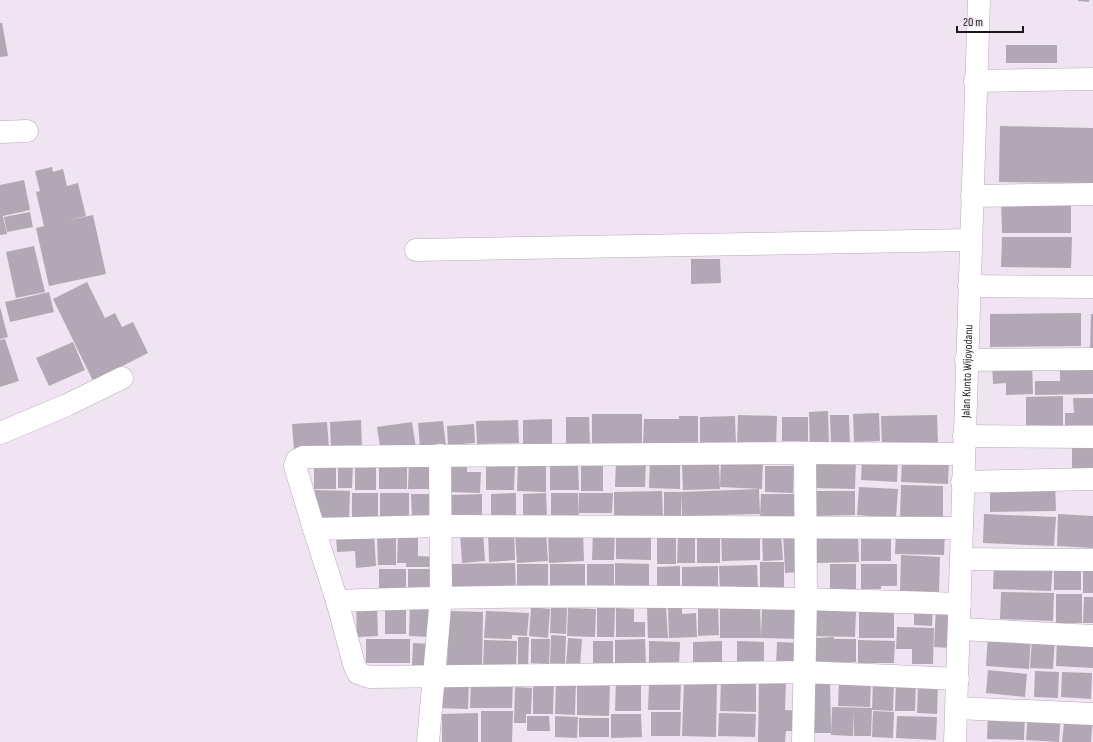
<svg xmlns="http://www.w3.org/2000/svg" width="1093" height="742" viewBox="0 0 1093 742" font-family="'Sofia Sans Condensed',sans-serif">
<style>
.building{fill:#b2a7b4}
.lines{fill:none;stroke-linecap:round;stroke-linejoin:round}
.street-casing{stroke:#b5aab7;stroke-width:23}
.secondary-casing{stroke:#b5aab7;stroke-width:23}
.street{stroke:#fff;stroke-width:22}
.secondary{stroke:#fff;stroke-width:22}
.labels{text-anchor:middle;stroke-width:4;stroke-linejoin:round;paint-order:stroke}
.street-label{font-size:12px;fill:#1b171c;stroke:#f0e4f2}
</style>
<rect width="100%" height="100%" fill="#f0e4f2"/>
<g class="building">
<path d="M 1078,0 L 1089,0 L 1089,2 L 1078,1 Z"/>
<path d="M 0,23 L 2,23 L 8,56 L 0,57 Z"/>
<rect x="1006" y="45" width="51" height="18"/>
<path d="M 1000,126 L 1093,128 L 1093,183 L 999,182 Z"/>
<path d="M 52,167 L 53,172 L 63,169 L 67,186 L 78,183 L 86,216 L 65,221 L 93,215 L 106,274 L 49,286 L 36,228 L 44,226 L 36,192 L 40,191 L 35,171 Z"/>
<path d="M 24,180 L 30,210 L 3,216 L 7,234 L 0,235 L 0,185 Z"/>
<path d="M 1071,199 L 1071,233 L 1002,233 L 1001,200 Z"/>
<path d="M 30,212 L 33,227 L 7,232 L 4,217 Z"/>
<path d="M 1002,237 L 1072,237 L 1071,268 L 1001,267 Z"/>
<path d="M 34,246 L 45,292 L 16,298 L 6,252 Z"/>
<path d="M 691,259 L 720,259 L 721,283 L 691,284 Z"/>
<path d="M 87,282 L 105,318 L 115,313 L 122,327 L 133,322 L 148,353 L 93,381 L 53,299 Z"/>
<path d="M 49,292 L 54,312 L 10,322 L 5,302 Z"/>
<path d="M 0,307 L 8,337 L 0,339 Z"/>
<path d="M 1081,313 L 1081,346 L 990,347 L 990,314 Z"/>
<path d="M 1091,314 L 1093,314 L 1093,349 L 1090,349 Z"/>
<path d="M 5,339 L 19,381 L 0,387 L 0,340 Z"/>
<path d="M 73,342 L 85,370 L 49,386 L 36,358 Z"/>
<path d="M 1032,363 L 1033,394 L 1006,395 L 1006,383 L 993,384 L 992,364 Z"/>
<path d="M 1093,364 L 1093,394 L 1035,395 L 1035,381 L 1060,381 L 1060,365 Z"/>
<path d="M 1063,396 L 1063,427 L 1026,427 L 1026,397 Z"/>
<path d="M 1073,398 L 1093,398 L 1093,425 L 1065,425 L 1065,413 L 1074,413 Z"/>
<path d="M 828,411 L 829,447 L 810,447 L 809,412 Z"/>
<path d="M 879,413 L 880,441 L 854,442 L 853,414 Z"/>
<path d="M 592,414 L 642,414 L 642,445 L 592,444 Z"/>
<path d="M 738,415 L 777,416 L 776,447 L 737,446 Z"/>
<path d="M 830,415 L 849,415 L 850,444 L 831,444 Z"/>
<path d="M 937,415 L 938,443 L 882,445 L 881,416 Z"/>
<path d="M 679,416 L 698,416 L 698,446 L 643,445 L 644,419 L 679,419 Z"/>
<path d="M 735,416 L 736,445 L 700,445 L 700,417 Z"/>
<path d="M 566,417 L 589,417 L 590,446 L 566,446 Z"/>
<rect x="782" y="417" width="26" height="24"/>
<path d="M 552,419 L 552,444 L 523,445 L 523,420 Z"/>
<path d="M 361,420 L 362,448 L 331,450 L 330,422 Z"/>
<path d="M 518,420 L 519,443 L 477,444 L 476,421 Z"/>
<path d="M 443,421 L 446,446 L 420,448 L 418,423 Z"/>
<path d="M 327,422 L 329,448 L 294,451 L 292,424 Z"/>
<path d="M 412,422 L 416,448 L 381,453 L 377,427 Z"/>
<path d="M 474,424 L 475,443 L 448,445 L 447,426 Z"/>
<path d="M 1093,441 L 1093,470 L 1072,470 L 1072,442 Z"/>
<path d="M 902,458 L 949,459 L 948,484 L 901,482 Z"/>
<path d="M 451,459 L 467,459 L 467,472 L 481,472 L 480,493 L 451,492 Z"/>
<path d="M 721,459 L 763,460 L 762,489 L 720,487 Z"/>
<path d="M 816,459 L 856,460 L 855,489 L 815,488 Z"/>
<path d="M 862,459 L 898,461 L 897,482 L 861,480 Z"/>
<path d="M 407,460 L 407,489 L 379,489 L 379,461 Z"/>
<path d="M 409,460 L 434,460 L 433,489 L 408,489 Z"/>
<path d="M 650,460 L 680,461 L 680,489 L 649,488 Z"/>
<path d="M 518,461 L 546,462 L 546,492 L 517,491 Z"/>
<rect x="581" y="461" width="22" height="30"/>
<path d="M 616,461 L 646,461 L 645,487 L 615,487 Z"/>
<rect x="355" y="462" width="21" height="28"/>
<rect x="314" y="463" width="22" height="26"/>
<path d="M 338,463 L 353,464 L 352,488 L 338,488 Z"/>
<path d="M 550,463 L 578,463 L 579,490 L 550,490 Z"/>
<path d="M 719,463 L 720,489 L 683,490 L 682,464 Z"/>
<path d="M 486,465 L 515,465 L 514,490 L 486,490 Z"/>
<path d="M 765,466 L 794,466 L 793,493 L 765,492 Z"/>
<path d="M 1055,482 L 1056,511 L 990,512 L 990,483 Z"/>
<path d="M 901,485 L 943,486 L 943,519 L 900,518 Z"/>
<path d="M 859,487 L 898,489 L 896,518 L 857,515 Z"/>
<path d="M 759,489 L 760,514 L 682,516 L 681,492 Z"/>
<path d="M 315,490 L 350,491 L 349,520 L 314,519 Z"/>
<path d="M 662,491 L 663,518 L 614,519 L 614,492 Z"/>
<path d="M 816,491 L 855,491 L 855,515 L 816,516 Z"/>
<rect x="664" y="492" width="17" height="26"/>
<rect x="352" y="493" width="26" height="29"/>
<rect x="380" y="493" width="29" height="26"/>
<path d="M 516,493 L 516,519 L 491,519 L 491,494 Z"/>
<path d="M 546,493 L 547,516 L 523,517 L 523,494 Z"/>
<path d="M 551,493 L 578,493 L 579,517 L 551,517 Z"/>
<path d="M 579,493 L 613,493 L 612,513 L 579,513 Z"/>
<path d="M 411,494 L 431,494 L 432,519 L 412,519 Z"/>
<path d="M 482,494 L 482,518 L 450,518 L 450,495 Z"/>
<path d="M 761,494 L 801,494 L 801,519 L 760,518 Z"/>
<path d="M 984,514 L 1056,517 L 1054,546 L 983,543 Z"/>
<path d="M 1058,514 L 1093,516 L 1093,548 L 1057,546 Z"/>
<path d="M 514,530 L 515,560 L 489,562 L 488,531 Z"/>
<path d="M 896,530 L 945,531 L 944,555 L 895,554 Z"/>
<path d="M 483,531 L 485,561 L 462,563 L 460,532 Z"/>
<path d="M 546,531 L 548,561 L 517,563 L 515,533 Z"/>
<path d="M 583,531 L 584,561 L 549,563 L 548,532 Z"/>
<path d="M 593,531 L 615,532 L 614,560 L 592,560 Z"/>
<path d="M 783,531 L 799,531 L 801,572 L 785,573 Z"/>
<rect x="861" y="532" width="30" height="29"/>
<path d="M 616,533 L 651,533 L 651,560 L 616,559 Z"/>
<rect x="657" y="533" width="19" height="31"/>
<path d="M 760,533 L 760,560 L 722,561 L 721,534 Z"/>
<path d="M 762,533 L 781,533 L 783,560 L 763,561 Z"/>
<path d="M 858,533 L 859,562 L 817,563 L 816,534 Z"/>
<path d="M 374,534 L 376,566 L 356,568 L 355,551 L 337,552 L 336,536 Z"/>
<path d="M 398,534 L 418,535 L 418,556 L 436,557 L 436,567 L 406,567 L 406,563 L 397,563 Z"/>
<path d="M 678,534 L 695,534 L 695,563 L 677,563 Z"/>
<rect x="697" y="534" width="23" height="29"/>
<path d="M 377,535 L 396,535 L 396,565 L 378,565 Z"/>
<path d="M 901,555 L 940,557 L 939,592 L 900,591 Z"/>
<rect x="760" y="562" width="24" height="34"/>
<path d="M 994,562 L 1053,564 L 1051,591 L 993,589 Z"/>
<path d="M 515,563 L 516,590 L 452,592 L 451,564 Z"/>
<path d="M 615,563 L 649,564 L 649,591 L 615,591 Z"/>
<rect x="1054" y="563" width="27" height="27"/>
<rect x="517" y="564" width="31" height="27"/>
<rect x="550" y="564" width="35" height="28"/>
<rect x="587" y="564" width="27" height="26"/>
<rect x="830" y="564" width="26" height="25"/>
<path d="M 861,564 L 897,564 L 897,586 L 881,586 L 881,589 L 861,589 Z"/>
<path d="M 757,565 L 758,592 L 720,593 L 719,566 Z"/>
<rect x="1083" y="565" width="10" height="28"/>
<path d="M 680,566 L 680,590 L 657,591 L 657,567 Z"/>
<path d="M 718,566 L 718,590 L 682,591 L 682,567 Z"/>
<rect x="379" y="569" width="27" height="24"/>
<rect x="408" y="569" width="26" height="22"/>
<path d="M 1001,592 L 1054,593 L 1053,621 L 1000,619 Z"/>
<rect x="1056" y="594" width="26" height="29"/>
<path d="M 1084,597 L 1093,597 L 1093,623 L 1083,623 Z"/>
<rect x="385" y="604" width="21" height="30"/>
<path d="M 410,604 L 436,605 L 435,637 L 409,636 Z"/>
<path d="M 668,605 L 682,605 L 682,614 L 696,613 L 697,637 L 669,638 Z"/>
<path d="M 914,605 L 933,606 L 932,626 L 914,625 Z"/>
<path d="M 356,606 L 377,606 L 378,636 L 357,637 Z"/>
<path d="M 698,606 L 718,606 L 719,635 L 698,636 Z"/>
<path d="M 720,606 L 760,606 L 761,638 L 720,638 Z"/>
<path d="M 762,606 L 802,607 L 801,639 L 761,638 Z"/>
<path d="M 936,606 L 952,607 L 951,648 L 934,647 Z"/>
<path d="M 531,607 L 550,609 L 548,638 L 529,636 Z"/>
<path d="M 551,607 L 567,607 L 566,634 L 550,633 Z"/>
<path d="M 647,607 L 666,607 L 668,638 L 648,638 Z"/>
<path d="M 894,607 L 894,638 L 859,638 L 859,608 Z"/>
<path d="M 568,608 L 596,609 L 595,637 L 567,636 Z"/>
<path d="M 597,608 L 615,608 L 614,637 L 597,637 Z"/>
<path d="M 616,608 L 634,609 L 634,622 L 645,622 L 645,637 L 616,637 Z"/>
<path d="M 814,609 L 856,610 L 855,637 L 813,636 Z"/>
<path d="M 449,611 L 483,612 L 482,667 L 447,666 Z"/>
<path d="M 486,611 L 529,613 L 527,636 L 512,635 L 512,639 L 484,638 Z"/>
<path d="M 897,627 L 934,628 L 933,664 L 912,664 L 912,649 L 896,649 Z"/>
<path d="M 988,634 L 1031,636 L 1029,669 L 986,666 Z"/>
<path d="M 551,635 L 566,636 L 565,664 L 550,663 Z"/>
<path d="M 518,637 L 529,637 L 528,665 L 518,665 Z"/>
<path d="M 834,637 L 834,639 L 856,639 L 856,662 L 815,664 L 815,638 Z"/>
<path d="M 1032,637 L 1055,638 L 1053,669 L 1030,668 Z"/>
<path d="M 568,638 L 582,639 L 580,666 L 566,665 Z"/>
<path d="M 1057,638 L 1093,638 L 1093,668 L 1056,666 Z"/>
<rect x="366" y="639" width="44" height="24"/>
<path d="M 531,639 L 550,639 L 549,664 L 531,663 Z"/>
<path d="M 645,639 L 646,665 L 615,665 L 615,640 Z"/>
<path d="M 484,640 L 517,641 L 516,669 L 483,668 Z"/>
<path d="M 858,640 L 895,641 L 894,663 L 858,663 Z"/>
<rect x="593" y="641" width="20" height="24"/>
<path d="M 649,641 L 680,642 L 679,666 L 649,666 Z"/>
<path d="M 722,641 L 722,663 L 693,664 L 693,642 Z"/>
<path d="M 737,641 L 764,642 L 764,662 L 737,661 Z"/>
<path d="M 777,642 L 801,643 L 801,665 L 776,665 Z"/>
<path d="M 413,643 L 433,644 L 432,667 L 412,666 Z"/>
<path d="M 988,670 L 1027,674 L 1025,697 L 986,693 Z"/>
<path d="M 1035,671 L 1059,672 L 1058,698 L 1034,697 Z"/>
<path d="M 1062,672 L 1092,673 L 1091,699 L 1061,697 Z"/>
<path d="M 873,678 L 894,679 L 893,711 L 872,710 Z"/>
<path d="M 533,679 L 554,679 L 553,714 L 533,714 Z"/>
<path d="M 812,679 L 830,679 L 831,733 L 812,733 Z"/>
<path d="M 839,679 L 871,680 L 870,707 L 838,706 Z"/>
<path d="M 896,679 L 916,680 L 915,711 L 895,711 Z"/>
<path d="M 439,680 L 469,681 L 468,709 L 439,708 Z"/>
<path d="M 556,680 L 576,681 L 575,715 L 555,714 Z"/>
<path d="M 616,680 L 641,680 L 641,711 L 615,711 Z"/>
<path d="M 684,680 L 717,681 L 716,737 L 682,736 Z"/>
<path d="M 721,680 L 756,681 L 756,712 L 720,711 Z"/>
<path d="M 471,681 L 513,681 L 512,708 L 470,708 Z"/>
<path d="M 759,681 L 786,682 L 785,710 L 799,711 L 799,731 L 786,731 L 785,742 L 758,742 Z"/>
<path d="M 918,681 L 938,682 L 937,714 L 917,713 Z"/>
<path d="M 577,682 L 610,682 L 609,716 L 577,715 Z"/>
<path d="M 649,683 L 681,683 L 680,710 L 648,710 Z"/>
<path d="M 515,687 L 532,688 L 531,714 L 526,714 L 526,723 L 514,723 Z"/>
<path d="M 832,707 L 872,708 L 871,736 L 854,736 L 854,711 L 853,736 L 831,735 Z"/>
<path d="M 481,711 L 513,711 L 512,742 L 481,742 Z"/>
<path d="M 873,711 L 894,712 L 893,738 L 872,737 Z"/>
<path d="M 988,711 L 1025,713 L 1024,740 L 987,739 Z"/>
<path d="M 651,712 L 681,712 L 680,736 L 651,736 Z"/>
<path d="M 478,713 L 478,742 L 442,742 L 442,714 Z"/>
<path d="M 719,713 L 756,714 L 755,737 L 718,736 Z"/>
<path d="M 1028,713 L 1061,714 L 1059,742 L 1026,740 Z"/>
<path d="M 611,714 L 641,714 L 642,737 L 611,738 Z"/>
<path d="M 1065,715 L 1093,718 L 1091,742 L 1062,742 Z"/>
<path d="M 527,716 L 549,716 L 550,731 L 527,731 Z"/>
<path d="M 555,716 L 578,717 L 577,738 L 555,737 Z"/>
<path d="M 897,716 L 937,717 L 936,740 L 896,738 Z"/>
<rect x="579" y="718" width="30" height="19"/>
</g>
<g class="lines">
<defs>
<g id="street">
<path d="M 975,81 L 1093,79"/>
<path d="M 0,132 L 27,131"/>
<path d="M 972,196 L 1093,194"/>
<path d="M 416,250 L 970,240"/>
<path d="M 969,286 L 1093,287"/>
<path d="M 966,360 L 1093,359"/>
<path d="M 0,433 L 67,405 L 122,378"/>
<path d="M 964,436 L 1093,437"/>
<path d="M 962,482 L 1093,479"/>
<path d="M 314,529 L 295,466 L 297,460 L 303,457 L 805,453 L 964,454"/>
<path d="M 961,559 L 1093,560"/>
<path d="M 337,601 C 545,593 753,596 960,604"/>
<path d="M 960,629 L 1093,636"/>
<path d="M 958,679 L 805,672 L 369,677 L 358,673 L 354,664 L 337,601 L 314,529 L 441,526 L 962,528"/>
<path d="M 957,708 L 1093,714"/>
<path d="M 428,742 L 441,597 L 440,455"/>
<path d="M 803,742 L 806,598 L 805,453"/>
</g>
<g id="secondary">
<path id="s1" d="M 955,742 L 979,0"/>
</g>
</defs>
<use href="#street" class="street-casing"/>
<use href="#secondary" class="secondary-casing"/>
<use href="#street" class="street"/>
<use href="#secondary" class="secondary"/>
</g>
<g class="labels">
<g class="street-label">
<text dy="4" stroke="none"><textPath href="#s1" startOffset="371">Jalan Kunto Wijoyodanu</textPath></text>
</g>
</g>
<path d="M957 26v6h66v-6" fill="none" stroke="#1b171c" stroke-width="2"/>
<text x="963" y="26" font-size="12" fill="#1b171c" stroke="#f0e4f2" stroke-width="3" paint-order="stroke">20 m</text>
</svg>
